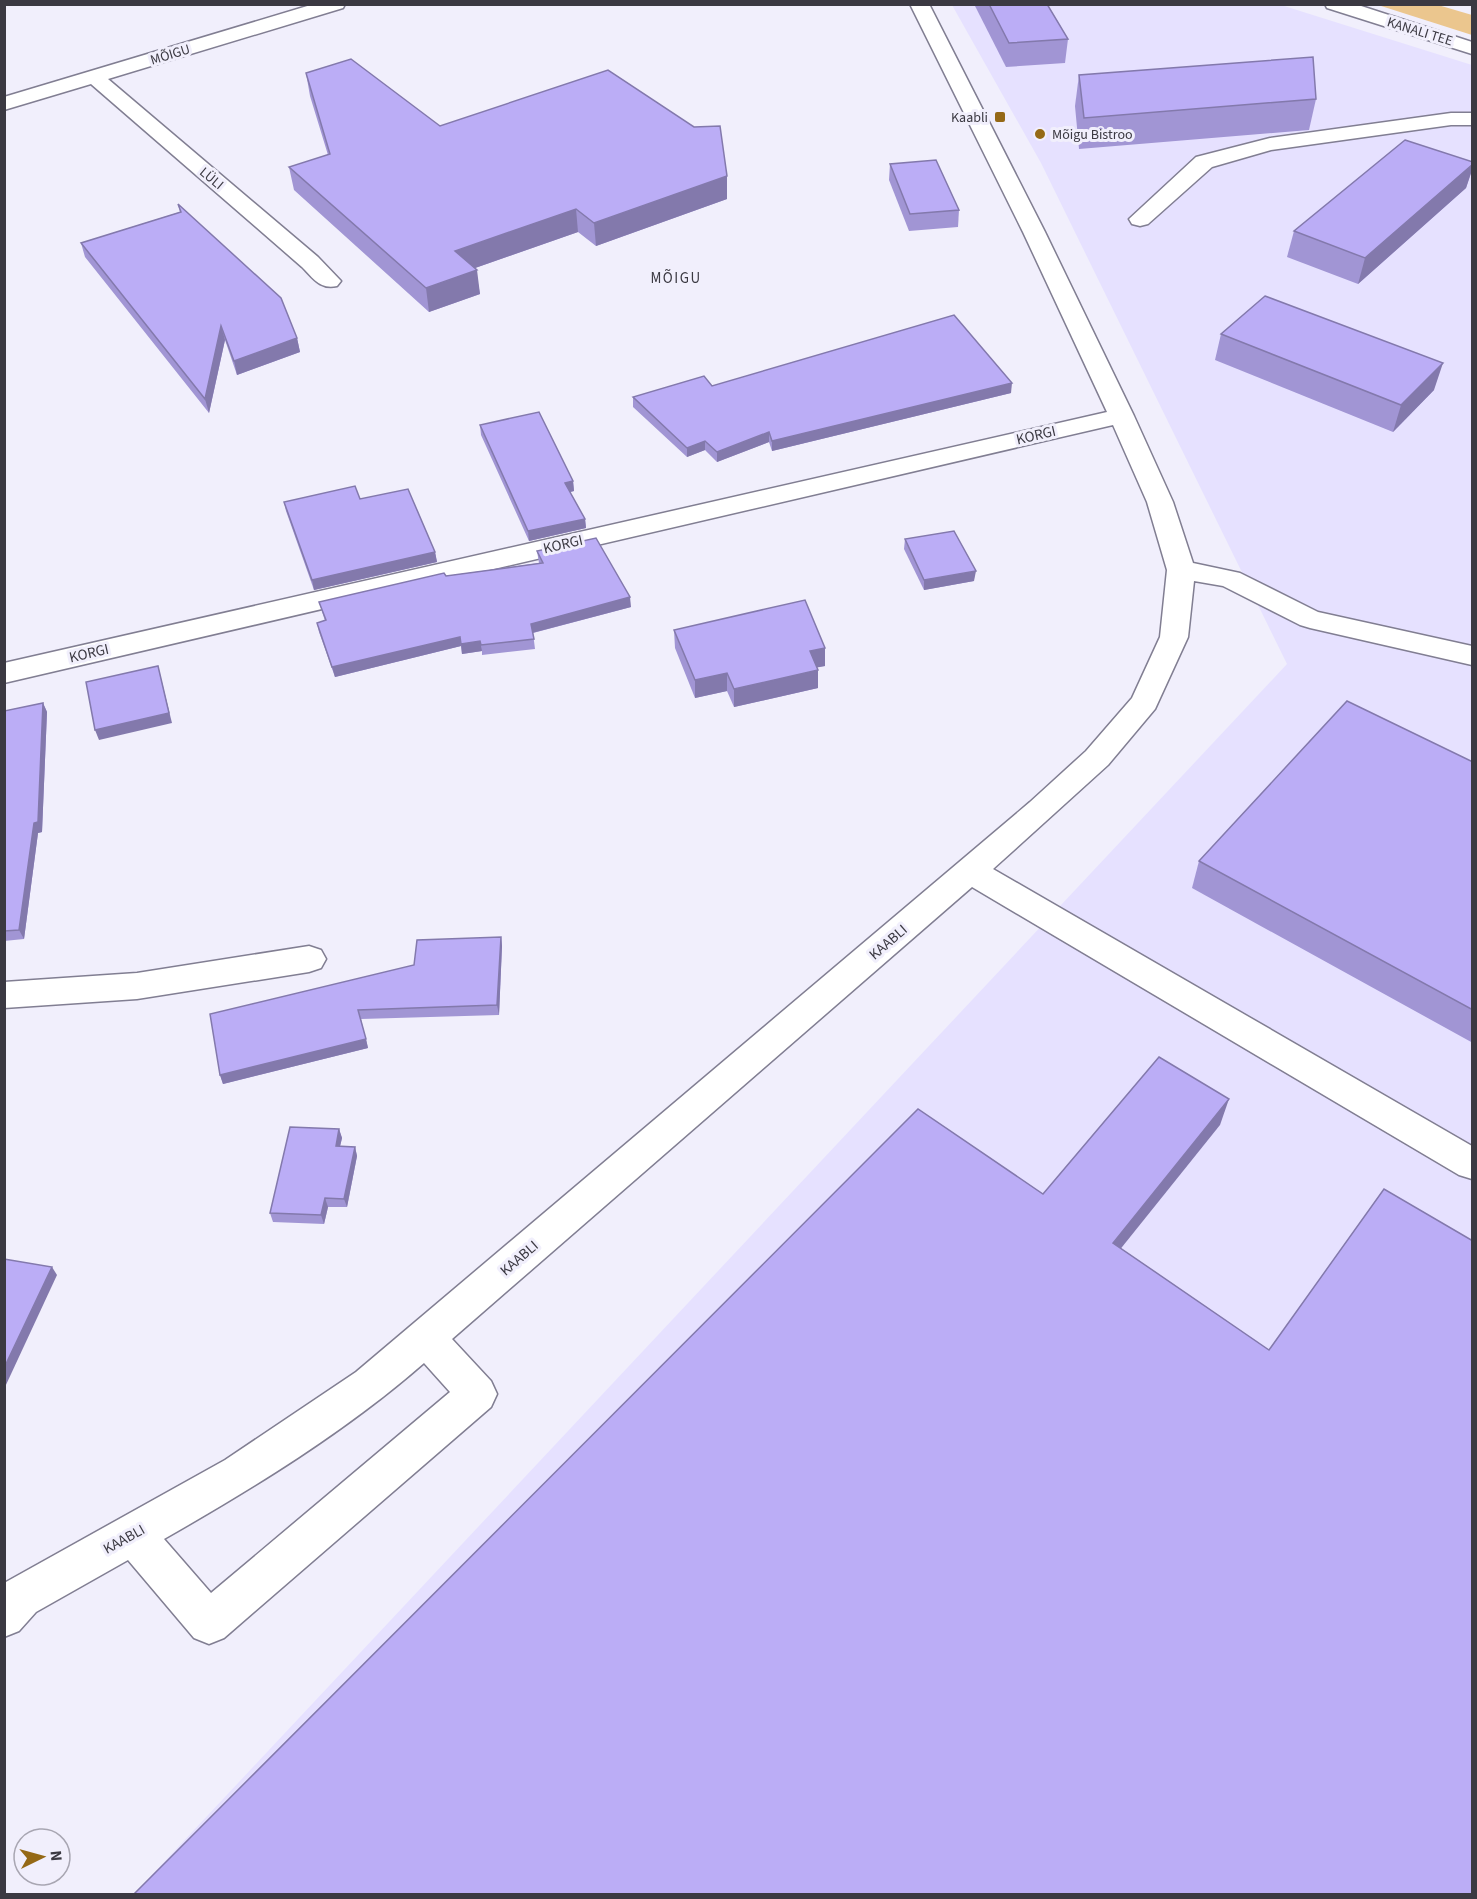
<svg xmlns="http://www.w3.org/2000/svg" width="1477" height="1899" viewBox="0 0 1477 1899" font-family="'Source Sans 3',sans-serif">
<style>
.built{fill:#e6e1ff}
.green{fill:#ebc68e}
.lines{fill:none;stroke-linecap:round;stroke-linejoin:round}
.minor-casing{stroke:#817e92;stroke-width:3}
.minor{fill:#fff;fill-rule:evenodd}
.wall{fill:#a195d4}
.shaded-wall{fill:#8379ac}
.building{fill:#bbadf6;stroke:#8379ac;stroke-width:1.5}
.poi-dot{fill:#956916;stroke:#f1effc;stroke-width:2}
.labels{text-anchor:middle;stroke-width:6;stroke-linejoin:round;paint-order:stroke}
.far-street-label{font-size:14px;fill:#3b3942;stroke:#f1effc}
.far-poi-label{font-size:14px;fill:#3b3942;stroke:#f1effc;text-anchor:end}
.far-quarter-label{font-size:15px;letter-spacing:1.5px;fill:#3b3942;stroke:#f1effc}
.street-label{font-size:15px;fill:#3b3942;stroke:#f1effc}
</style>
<rect width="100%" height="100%" fill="#f1effc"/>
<path class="built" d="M 952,5 L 1281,5 L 1472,65 L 1472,1894 L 134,1894 L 1287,664 L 1041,163 Z"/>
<path class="green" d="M 1378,5 L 1438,5 L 1472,15 L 1472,35 Z"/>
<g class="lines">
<defs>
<g id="minor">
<path d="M 314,4 L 345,4 L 343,8 L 108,79 L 318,257 L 341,281 L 337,286 C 320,290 313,278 302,267 L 91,84 L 4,110 L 4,97 Z"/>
<path d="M 910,4 L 929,4 L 1045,232 L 1134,416 L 1173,502 L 1193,563 L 1240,573 L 1318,612 L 1472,646 L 1472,665 L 1310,628 L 1300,625 L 1223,586 L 1194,581 L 1188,637 L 1155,709 L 1108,765 L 993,869 L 1472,1146 L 1472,1179 L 1459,1175 L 972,887 L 452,1339 L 491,1381 L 497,1394 L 491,1407 L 224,1638 L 209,1644 L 194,1638 L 128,1560 L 36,1612 L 19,1631 L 4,1637 L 6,1582 L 225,1460 L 356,1372 L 1030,802 L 1086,751 L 1132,698 L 1160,637 L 1167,570 L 1147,502 L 1113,425 L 4,683 L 4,663 L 1107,412 L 1023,232 ZM 424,1363 L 450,1392 L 211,1593 L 164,1539 C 255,1487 345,1432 424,1363 Z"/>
<path d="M 1325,4 L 1355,4 L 1472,42 L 1472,54 L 1327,8 Z"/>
<path d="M 1451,113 L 1472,113 L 1472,125 L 1451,125 L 1271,150 L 1212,167 L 1148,224 L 1140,226 L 1132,224 L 1129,219 L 1196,157 L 1270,138 Z"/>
<path d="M 309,946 L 321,950 L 326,959 L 321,968 L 309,972 L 137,999 L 4,1008 L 4,982 L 137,973 Z"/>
</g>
</defs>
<use href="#minor" class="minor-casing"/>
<use href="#minor" class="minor"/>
</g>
<g class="wall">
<path d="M 974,4 L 1047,4 L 1068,39 L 1065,63 L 1006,67 Z"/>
<path d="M 306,73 L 440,126 L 727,176 L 727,199 L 596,246 L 578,232 L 475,268 L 480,294 L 429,312 L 294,190 L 289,167 L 328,155 L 310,96 Z"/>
<path d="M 1079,75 L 1316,99 L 1309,130 L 1079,149 L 1075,106 Z"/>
<path d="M 1473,162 L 1473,167 L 1466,188 L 1358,284 L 1287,257 L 1294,231 Z"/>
<path d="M 890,164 L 959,210 L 958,227 L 909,231 L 889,180 Z"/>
<path d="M 178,204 L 297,338 L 300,352 L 237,375 L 225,340 L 209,413 L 85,257 L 81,243 L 180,212 Z"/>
<path d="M 1221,334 L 1434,390 L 1393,432 L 1215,360 Z"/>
<path d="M 712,386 L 1011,393 L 772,451 L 769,442 L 717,462 L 705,450 L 687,457 L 633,407 L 633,397 Z"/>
<path d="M 480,425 L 573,481 L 574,491 L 570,492 L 585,519 L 586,528 L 529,541 L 481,435 Z"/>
<path d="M 360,499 L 435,552 L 437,562 L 314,590 L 286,511 L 284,502 Z"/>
<path d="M 905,539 L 974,581 L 924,590 L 904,549 Z"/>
<path d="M 537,551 L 631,607 L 533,633 L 535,649 L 482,655 L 482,651 L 462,654 L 461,646 L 335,677 L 319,632 L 317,623 L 325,621 L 319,602 L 446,576 L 539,563 Z"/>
<path d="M 674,630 L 825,648 L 825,666 L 817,667 L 818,688 L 734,707 L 727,691 L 695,698 L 675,648 Z"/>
<path d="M 43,703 L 47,712 L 42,832 L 38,833 L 24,939 L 4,941 L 4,711 Z"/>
<path d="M 1473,762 L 1473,1043 L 1192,888 L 1199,861 Z"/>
<path d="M 501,937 L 502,946 L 499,1015 L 361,1019 L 368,1048 L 223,1084 L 220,1075 L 414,965 Z"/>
<path d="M 339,1129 L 342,1138 L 340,1146 L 355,1147 L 357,1156 L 347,1207 L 328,1207 L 324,1224 L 273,1222 L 270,1213 Z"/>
</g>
<g class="shaded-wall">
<path d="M 1473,164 L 1473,167 L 1466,188 L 1358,284 L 1365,258 Z"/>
<path d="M 727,176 L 727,199 L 596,246 L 594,223 Z"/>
<path d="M 576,209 L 578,232 L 458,274 L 455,251 Z"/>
<path d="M 477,270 L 480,294 L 429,312 L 426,288 Z"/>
<path d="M 221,326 L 225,340 L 209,413 L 205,399 Z"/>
<path d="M 297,338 L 300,352 L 237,375 L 234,361 Z"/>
<path d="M 1443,363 L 1434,390 L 1393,432 L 1401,405 Z"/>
<path d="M 1012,383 L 1011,393 L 772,451 L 772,441 Z"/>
<path d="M 769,432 L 769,442 L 717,462 L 717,452 Z"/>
<path d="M 705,441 L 705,450 L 687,457 L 687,448 Z"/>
<path d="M 573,481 L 574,491 L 566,493 L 565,483 Z"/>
<path d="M 585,519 L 586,528 L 529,541 L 528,531 Z"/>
<path d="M 435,552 L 437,562 L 314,590 L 312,580 Z"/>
<path d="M 976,571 L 974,581 L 924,590 L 924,580 Z"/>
<path d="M 630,597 L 631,607 L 532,633 L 531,624 Z"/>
<path d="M 460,637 L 461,646 L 335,677 L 332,667 Z"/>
<path d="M 480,641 L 482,651 L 462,654 L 461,644 Z"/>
<path d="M 825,648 L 825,666 L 809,669 L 810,651 Z"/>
<path d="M 158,666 L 172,723 L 99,740 L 95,730 Z"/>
<path d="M 818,670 L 818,688 L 734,707 L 734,689 Z"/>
<path d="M 727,673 L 727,691 L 695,698 L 695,680 Z"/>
<path d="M 43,703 L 47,712 L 42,832 L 38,833 L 24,939 L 19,930 Z"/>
<path d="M 501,937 L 502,946 L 499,1015 L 497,1005 Z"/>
<path d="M 366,1039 L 368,1048 L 223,1084 L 220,1075 Z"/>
<path d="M 1229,1099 L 1220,1125 L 1106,1267 L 1113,1243 Z"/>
<path d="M 339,1129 L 342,1138 L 338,1155 L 336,1146 Z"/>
<path d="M 355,1147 L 357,1156 L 347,1207 L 344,1199 Z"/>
<path d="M 325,1198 L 328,1207 L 324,1224 L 321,1215 Z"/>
<path d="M 52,1267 L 57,1275 L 5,1387 L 4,1368 Z"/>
</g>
<g class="building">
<path d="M 989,4 L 1047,4 L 1068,39 L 1009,43 Z"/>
<path d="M 1313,57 L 1316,99 L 1084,118 L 1079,75 Z"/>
<path d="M 351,59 L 440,126 L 608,70 L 694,127 L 720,126 L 727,176 L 594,223 L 576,209 L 455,251 L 477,270 L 426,288 L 289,167 L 330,154 L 306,73 Z"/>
<path d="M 1405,140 L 1473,162 L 1473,164 L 1365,258 L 1294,231 Z"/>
<path d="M 936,160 L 959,210 L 910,214 L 890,164 Z"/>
<path d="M 178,204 L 281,298 L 297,338 L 234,361 L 221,326 L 205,399 L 81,243 L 181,212 Z"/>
<path d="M 1265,296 L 1443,363 L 1401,405 L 1221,334 Z"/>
<path d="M 954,315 L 1012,383 L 772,441 L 769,432 L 717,452 L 705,441 L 687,448 L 633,397 L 704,376 L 712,386 Z"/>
<path d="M 539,412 L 573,481 L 565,483 L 585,519 L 528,531 L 480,425 Z"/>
<path d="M 355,486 L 360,499 L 408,489 L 435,552 L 312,580 L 284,502 Z"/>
<path d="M 954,531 L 976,571 L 924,580 L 905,539 Z"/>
<path d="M 596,538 L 630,597 L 531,624 L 534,639 L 481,645 L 480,641 L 461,644 L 460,637 L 332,667 L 317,623 L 326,620 L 319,602 L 444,573 L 446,576 L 543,563 L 537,551 Z"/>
<path d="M 805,600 L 825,648 L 810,651 L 818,670 L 734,689 L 727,673 L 695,680 L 674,630 Z"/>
<path d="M 158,666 L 169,713 L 95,730 L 86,682 Z"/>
<path d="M 1347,701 L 1473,762 L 1473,1010 L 1199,861 Z"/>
<path d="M 43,703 L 38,822 L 34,823 L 19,930 L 4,931 L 4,711 Z"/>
<path d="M 501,937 L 497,1005 L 358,1010 L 366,1039 L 220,1075 L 210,1014 L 414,965 L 417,940 Z"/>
<path d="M 1159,1057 L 1229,1099 L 1113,1243 L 1269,1350 L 1384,1189 L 1473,1241 L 1473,1894 L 134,1894 L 918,1109 L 1043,1194 Z"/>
<path d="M 290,1127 L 339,1129 L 336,1146 L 355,1147 L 344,1199 L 325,1198 L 321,1215 L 270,1213 Z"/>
<path d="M 4,1259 L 52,1267 L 4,1368 Z"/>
</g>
<g class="poi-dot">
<rect x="994" y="111" width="12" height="12" rx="3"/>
<circle cx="1040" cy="134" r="6"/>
</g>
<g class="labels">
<g class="far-street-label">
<text transform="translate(1420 31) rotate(17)" y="5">KANALI TEE</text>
<text transform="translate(170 54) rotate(-17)" y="5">MÕIGU</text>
<text transform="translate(212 178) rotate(40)" y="5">LÜLI</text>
</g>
<g class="far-poi-label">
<text x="988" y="122">Kaabli</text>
<text x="1052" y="139" text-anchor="start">Mõigu Bistroo</text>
</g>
<g class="far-quarter-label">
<text x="676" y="283">MÕIGU</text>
</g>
<g class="street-label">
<text transform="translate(1036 435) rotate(-13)" y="5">KORGI</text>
<text transform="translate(563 544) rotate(-13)" y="5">KORGI</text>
<text transform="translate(89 653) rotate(-13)" y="5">KORGI</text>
<text transform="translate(888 942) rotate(-41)" y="5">KAABLI</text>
<text transform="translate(519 1258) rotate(-41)" y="5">KAABLI</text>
<text transform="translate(124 1539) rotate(-29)" y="5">KAABLI</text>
</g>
</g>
<rect width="1477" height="1899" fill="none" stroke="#3b3942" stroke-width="12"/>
<g transform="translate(42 1857) rotate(85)"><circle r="28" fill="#f1effc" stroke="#a8a6b2" stroke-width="1.5"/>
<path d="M0-4.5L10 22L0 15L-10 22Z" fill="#956916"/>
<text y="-9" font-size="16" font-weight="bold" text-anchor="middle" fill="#3b3942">N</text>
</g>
</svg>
